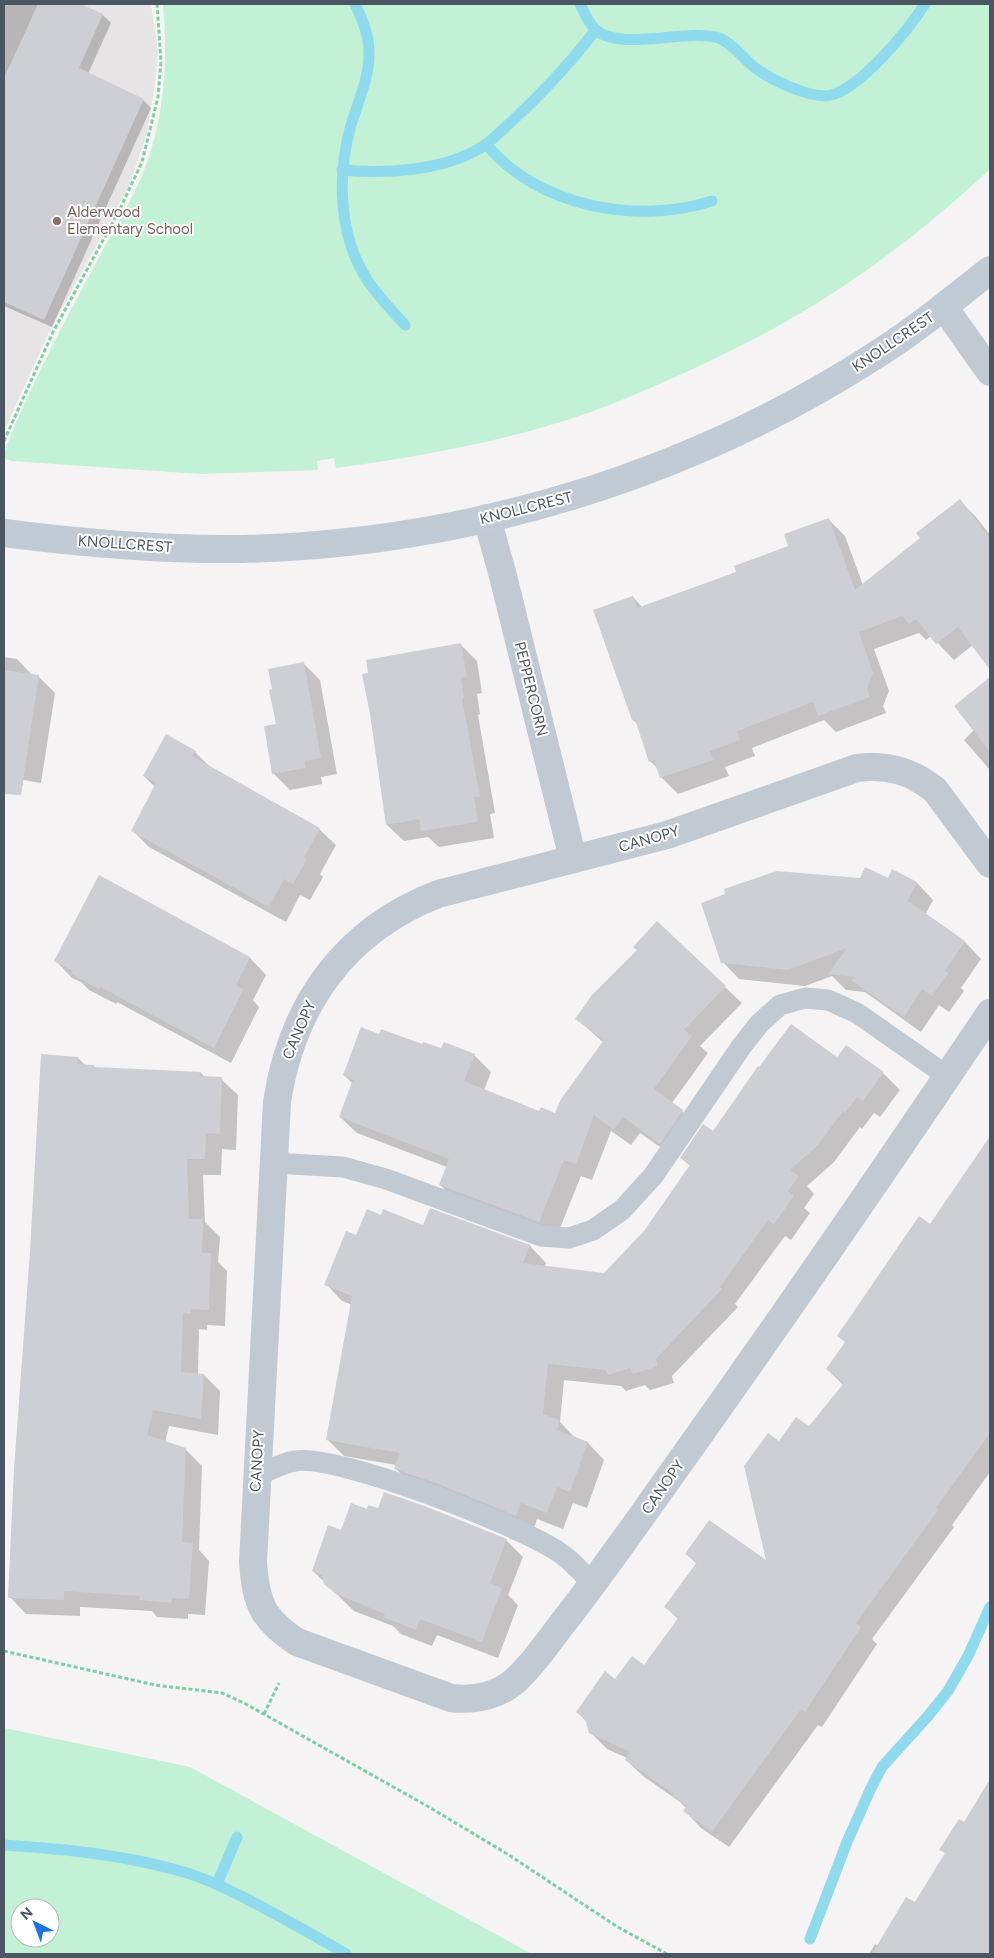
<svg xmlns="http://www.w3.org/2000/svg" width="994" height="1958" viewBox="0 0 994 1958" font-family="Figtree,sans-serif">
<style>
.education{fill:#e6e4e5}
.green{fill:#c3f1d5;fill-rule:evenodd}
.shadow{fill:#0003}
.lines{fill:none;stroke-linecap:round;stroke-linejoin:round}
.stream{stroke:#90daee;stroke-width:11}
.building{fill:#cdcfd5}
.path{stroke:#7ad0a6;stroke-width:3;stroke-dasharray:4 2.5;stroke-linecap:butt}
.lane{stroke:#c1cad2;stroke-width:21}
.street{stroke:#c1cad2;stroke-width:28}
.secondary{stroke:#c1cbd6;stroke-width:28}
.education-dot{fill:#8d6e63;stroke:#fff;stroke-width:2}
.labels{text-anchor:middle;stroke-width:4;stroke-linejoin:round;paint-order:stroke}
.education-label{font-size:15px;fill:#785e54;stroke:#fff;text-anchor:start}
.street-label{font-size:15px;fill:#4a5661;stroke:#fff}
</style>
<rect width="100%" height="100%" fill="#f5f3f3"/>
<path class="education" d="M 4,4 L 151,4 L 158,51 L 154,91 L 147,133 L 129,186 L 49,332 L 4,431 Z"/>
<g class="green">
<path d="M 163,4 L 990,4 L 990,169 C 924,231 849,288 769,331 C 741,346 712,360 684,373 C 648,389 613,405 576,417 C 497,443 417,457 336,468 L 334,458 L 317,461 L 318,470 L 200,474 L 12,461 L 6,459 L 4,454 C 11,432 22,410 32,388 C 54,340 80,293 105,246 C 119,220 136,193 146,165 C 165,113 168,59 163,4 Z"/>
<path d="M 4,1728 L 190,1767 L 532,1954 L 4,1954 ZM 20,1908 L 50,1908 L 50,1938 L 20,1938 Z"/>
</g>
<g class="shadow">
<path d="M 4,4 L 78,4 L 103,15 L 111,23 L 88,74 L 143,100 L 151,108 L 52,327 L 4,306 Z"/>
<path d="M 960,501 L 976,517 L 990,535 L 990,668 L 973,645 L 954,660 L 931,636 L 926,640 L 919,633 L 874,649 L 889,691 L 883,706 L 886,713 L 836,732 L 824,720 L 752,748 L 755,756 L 725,767 L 729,776 L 678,794 L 661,777 L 659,770 L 650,761 L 638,724 L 633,720 L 633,597 L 643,608 L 737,573 L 790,547 L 828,519 L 845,536 L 863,585 L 922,538 Z"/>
<path d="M 460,644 L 477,661 L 482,693 L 477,694 L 480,714 L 478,715 L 495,813 L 490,814 L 494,838 L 439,847 L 428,837 L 404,841 L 387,825 Z"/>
<path d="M 4,657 L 17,659 L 33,676 L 38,676 L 55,693 L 41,783 L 23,780 L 23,785 L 4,782 Z"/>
<path d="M 303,663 L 320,680 L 337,774 L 321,777 L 322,784 L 290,790 L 273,773 Z"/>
<path d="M 990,679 L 990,770 L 964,740 L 974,730 L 955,706 Z"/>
<path d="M 195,752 L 211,768 L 319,829 L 336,845 L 320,874 L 323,877 L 310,900 L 300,895 L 286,922 L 149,847 L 133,831 L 155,787 L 144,776 Z"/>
<path d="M 893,871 L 917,883 L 933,900 L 925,915 L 965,942 L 981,959 L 961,988 L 964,991 L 949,1012 L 939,1005 L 921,1032 L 865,992 L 846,990 L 832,976 L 805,986 L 739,979 L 723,962 L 861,879 L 889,880 Z"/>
<path d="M 99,877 L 250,958 L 266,975 L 253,1000 L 259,1007 L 231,1063 L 117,1002 L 116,1004 L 89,990 L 81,982 L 72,978 L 56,961 Z"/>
<path d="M 657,923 L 742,1003 L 700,1046 L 708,1053 L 672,1103 L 682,1111 L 699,1127 L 677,1159 L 640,1133 L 631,1145 L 611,1131 L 592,1180 L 581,1176 L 556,1238 L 457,1201 L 440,1185 L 447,1167 L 357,1133 L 340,1117 L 353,1084 L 344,1075 L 380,1036 L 442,1050 L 474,1055 L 491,1072 L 484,1090 L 540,1113 L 556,1114 L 604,1043 L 577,1019 L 638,950 Z"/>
<path d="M 846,1047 L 883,1073 L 900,1090 L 880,1117 L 874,1113 L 862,1129 L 860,1127 L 834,1162 L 807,1186 L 814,1194 L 804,1208 L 810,1213 L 791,1240 L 785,1236 L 735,1304 L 738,1307 L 672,1376 L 674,1383 L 650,1390 L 645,1385 L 626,1391 L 621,1386 L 564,1380 L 560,1422 L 576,1439 L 588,1443 L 604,1460 L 587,1508 L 573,1503 L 563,1529 L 537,1519 L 533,1532 L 412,1485 L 395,1468 L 396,1465 L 344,1456 L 327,1439 L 352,1305 L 342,1301 L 326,1284 L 357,1236 L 382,1217 L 424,1227 L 430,1210 L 530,1246 L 546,1263 L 545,1267 L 605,1274 L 645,1231 L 690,1166 L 682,1158 L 713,1133 L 838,1058 Z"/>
<path d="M 78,1058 L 85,1065 L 94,1066 L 96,1068 L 201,1073 L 206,1078 L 221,1079 L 238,1095 L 236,1150 L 222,1149 L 221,1175 L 203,1175 L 205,1222 L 220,1237 L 218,1262 L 227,1271 L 225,1326 L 207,1325 L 207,1330 L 199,1329 L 198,1374 L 204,1375 L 220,1391 L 218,1435 L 169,1426 L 165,1443 L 185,1449 L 202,1466 L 199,1550 L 209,1561 L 205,1615 L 188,1614 L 188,1619 L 157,1617 L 152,1611 L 80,1607 L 80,1616 L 26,1614 L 10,1597 Z"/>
<path d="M 990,1139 L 990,1472 L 952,1525 L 954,1527 L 872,1639 L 877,1644 L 822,1727 L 818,1725 L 729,1847 L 701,1828 L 685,1811 L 687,1809 L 680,1802 L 643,1776 L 626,1760 L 627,1758 L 607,1749 L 590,1732 L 587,1722 L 577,1712 L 616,1681 L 645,1667 L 679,1620 L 666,1607 L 697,1564 L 686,1554 L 768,1563 L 779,1443 L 809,1428 L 844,1386 L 827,1369 L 846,1343 L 839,1336 L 930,1226 Z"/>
<path d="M 368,1510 L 506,1540 L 523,1557 L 508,1595 L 518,1605 L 498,1658 L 437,1635 L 432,1646 L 401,1634 L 393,1626 L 354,1611 L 313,1571 L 342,1531 Z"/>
<path d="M 990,1781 L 990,1954 L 869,1954 L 875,1944 L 878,1946 L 916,1904 L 946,1854 L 941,1850 L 965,1824 Z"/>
</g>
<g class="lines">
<g class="stream">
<path d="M 355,4 C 362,18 369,35 369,51 C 370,76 358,102 351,125 C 337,175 338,236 368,281 C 379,297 392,311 405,325"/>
<path d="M 580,4 C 584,12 589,24 596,30 C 621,52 687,28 719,38 C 732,43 743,58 754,67 C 769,79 812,100 831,95 C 861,88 908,30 925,4"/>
<path d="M 486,144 C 538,207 637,225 712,201"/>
<path d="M 342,170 C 387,174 443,171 482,147 C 493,140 502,130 511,122 C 542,94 570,63 596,30"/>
<path d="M 4,1845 C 66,1849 127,1855 187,1873 C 207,1879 225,1888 243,1897 C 278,1915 312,1934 346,1954"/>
<path d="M 217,1884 L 237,1837"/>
<path d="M 810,1939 L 847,1842 L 871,1788 L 882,1767 L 928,1716 L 948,1691 L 968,1656 L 990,1607"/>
</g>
</g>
<g class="building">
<path d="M 38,4 L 81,4 L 103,14 L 79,68 L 144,99 L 44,320 L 4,302 L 4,78 Z"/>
<path d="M 960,499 L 990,538 L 990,670 L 958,627 L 936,644 L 916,619 L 909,624 L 902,616 L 859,632 L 873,673 L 867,688 L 870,697 L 818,716 L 813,702 L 737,731 L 740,740 L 710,751 L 713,760 L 660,778 L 654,760 L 649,762 L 635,719 L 632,720 L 593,610 L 633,596 L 637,608 L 736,572 L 734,566 L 788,546 L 784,534 L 829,518 L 855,590 L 920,538 L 916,533 Z"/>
<path d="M 461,643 L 467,677 L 461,678 L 464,698 L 462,698 L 480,797 L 474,797 L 478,822 L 421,831 L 419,819 L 386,825 L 370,714 L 362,674 L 368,673 L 366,660 Z"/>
<path d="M 304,662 L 321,758 L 305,761 L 306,768 L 272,774 L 264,726 L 276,724 L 269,690 L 272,689 L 268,669 Z"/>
<path d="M 4,670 L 39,675 L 21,795 L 4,794 Z"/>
<path d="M 990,677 L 990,752 L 954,706 Z"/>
<path d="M 166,734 L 196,751 L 192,756 L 320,828 L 304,858 L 307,859 L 293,884 L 284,879 L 269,907 L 131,831 L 156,783 L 143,776 Z"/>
<path d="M 865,867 L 888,878 L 892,869 L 917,882 L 908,901 L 965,941 L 945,971 L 948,973 L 932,996 L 922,989 L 904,1017 L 852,981 L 855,977 L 828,974 L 847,948 L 788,970 L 721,963 L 701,903 L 725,894 L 724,889 L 777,871 L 860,878 Z"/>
<path d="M 99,875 L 250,957 L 236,985 L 244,989 L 214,1048 L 100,987 L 99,989 L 71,974 L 72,971 L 54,961 Z"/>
<path d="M 657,921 L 726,986 L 684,1030 L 692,1036 L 654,1089 L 683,1110 L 660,1144 L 623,1117 L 614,1130 L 594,1115 L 576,1164 L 564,1160 L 539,1222 L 439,1185 L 449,1159 L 339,1117 L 352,1082 L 356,1082 L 343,1075 L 361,1027 L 379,1034 L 381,1029 L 422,1044 L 423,1042 L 441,1048 L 444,1042 L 475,1054 L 464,1081 L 539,1111 L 541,1107 L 555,1113 L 561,1099 L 604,1040 L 575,1019 L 592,995 L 637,950 L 633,947 Z"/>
<path d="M 791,1024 L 837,1057 L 846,1045 L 884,1072 L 863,1101 L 857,1097 L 845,1113 L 843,1111 L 818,1145 L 790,1170 L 799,1176 L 788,1191 L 794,1196 L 774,1224 L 768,1220 L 720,1287 L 722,1289 L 656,1359 L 658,1366 L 633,1374 L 630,1368 L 608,1375 L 606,1370 L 548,1364 L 543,1414 L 560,1420 L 557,1430 L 588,1442 L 570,1492 L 557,1487 L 547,1513 L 521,1503 L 516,1516 L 436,1483 L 394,1469 L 400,1453 L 326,1440 L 352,1296 L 324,1285 L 346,1231 L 356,1235 L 367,1209 L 381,1215 L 383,1209 L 423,1225 L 430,1208 L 530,1245 L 523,1263 L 604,1273 L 644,1231 L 690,1165 L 680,1158 L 703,1124 L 713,1131 L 758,1066 L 759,1067 Z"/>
<path d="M 41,1054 L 78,1057 L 78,1064 L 94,1065 L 94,1067 L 201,1072 L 199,1076 L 222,1077 L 220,1134 L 206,1133 L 205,1159 L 187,1159 L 189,1219 L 203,1219 L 202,1253 L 211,1253 L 209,1310 L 191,1309 L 191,1314 L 183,1313 L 181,1372 L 204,1374 L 201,1419 L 153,1410 L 147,1435 L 186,1448 L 182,1542 L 193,1543 L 189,1599 L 172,1598 L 171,1603 L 139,1600 L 140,1596 L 64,1591 L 64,1600 L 8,1598 L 14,1469 L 30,1251 Z"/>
<path d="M 990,1136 L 990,1433 L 936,1508 L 939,1509 L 856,1623 L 861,1627 L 805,1712 L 801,1709 L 712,1832 L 683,1811 L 687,1806 L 672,1796 L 674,1794 L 625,1760 L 630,1752 L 589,1733 L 585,1719 L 576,1712 L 605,1671 L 615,1679 L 632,1656 L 644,1665 L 679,1617 L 664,1607 L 697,1562 L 685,1554 L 709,1520 L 766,1560 L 744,1466 L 768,1433 L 779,1441 L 796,1417 L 809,1426 L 844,1383 L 826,1369 L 845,1342 L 837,1336 L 919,1216 L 930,1224 Z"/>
<path d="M 384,1492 L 427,1507 L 507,1539 L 490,1583 L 502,1588 L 482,1642 L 420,1619 L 416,1630 L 383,1617 L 385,1614 L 336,1594 L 324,1584 L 322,1575 L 312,1571 L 328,1525 L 341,1530 L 351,1503 L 367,1509 L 368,1505 L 378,1508 Z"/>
<path d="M 990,1779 L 990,1954 L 872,1954 L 906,1897 L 915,1902 L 945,1853 L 939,1850 L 959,1819 L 964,1822 Z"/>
</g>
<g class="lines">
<g class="path">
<path d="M 4,441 L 53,332 L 120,209 L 142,162 L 158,97 L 161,61 L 157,4"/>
<path d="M 4,1651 L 155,1685 L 222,1693 L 244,1703 L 429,1807 L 509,1855 L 616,1926 L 667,1954"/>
<path d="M 264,1714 L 279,1683"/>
</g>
<g class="lane">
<path d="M 274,1163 L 343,1167 L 386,1179 L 541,1236 L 569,1238 L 593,1230 L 622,1210 L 653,1176 L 741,1047 L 759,1024 L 780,1005 L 805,998 L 828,1000 L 857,1013 L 947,1076"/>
<path d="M 256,1476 C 268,1471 282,1463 295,1461 C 336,1453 528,1528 563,1555 C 574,1563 584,1575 593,1584"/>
</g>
<g class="street">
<path d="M 944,307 L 990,372"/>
<path d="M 487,518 L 503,576 L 573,859"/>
<path d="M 990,864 L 935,790 C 911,771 887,764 857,768 L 667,835 L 438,894 C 345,930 292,1004 277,1102 L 253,1562 C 256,1603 262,1619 297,1642 L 451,1698 C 477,1701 502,1695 520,1676 C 536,1660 549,1641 562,1624 C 603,1572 640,1518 678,1465 C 784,1316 888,1165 990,1013"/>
</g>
<path class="secondary" d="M 4,533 C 82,543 162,550 241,549 C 466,544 687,477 876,355 C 916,330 953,299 990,270"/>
</g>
<circle class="education-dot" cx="57" cy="221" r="5"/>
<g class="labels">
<g class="education-label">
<text x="67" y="217">Alderwood<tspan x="67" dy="17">Elementary School</tspan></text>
</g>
<g class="street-label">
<text transform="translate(893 342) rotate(-34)" y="5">KNOLLCREST</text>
<text transform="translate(526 508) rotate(-14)" y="5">KNOLLCREST</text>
<text transform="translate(125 544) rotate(4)" y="5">KNOLLCREST</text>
<text transform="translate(531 689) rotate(76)" y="5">PEPPERCORN</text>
<text transform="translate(649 839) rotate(-16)" y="5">CANOPY</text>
<text transform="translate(299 1030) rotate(-67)" y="5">CANOPY</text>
<text transform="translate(257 1461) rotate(-87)" y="5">CANOPY</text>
<text transform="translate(663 1487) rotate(-55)" y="5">CANOPY</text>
</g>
</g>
<rect width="994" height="1958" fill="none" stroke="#4a5661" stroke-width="10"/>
<g transform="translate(35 1923) rotate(318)"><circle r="24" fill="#ffffff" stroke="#b7bbc0"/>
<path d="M0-4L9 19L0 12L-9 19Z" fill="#1a73e8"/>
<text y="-8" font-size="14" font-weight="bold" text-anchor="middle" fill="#4a5661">N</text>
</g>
</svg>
